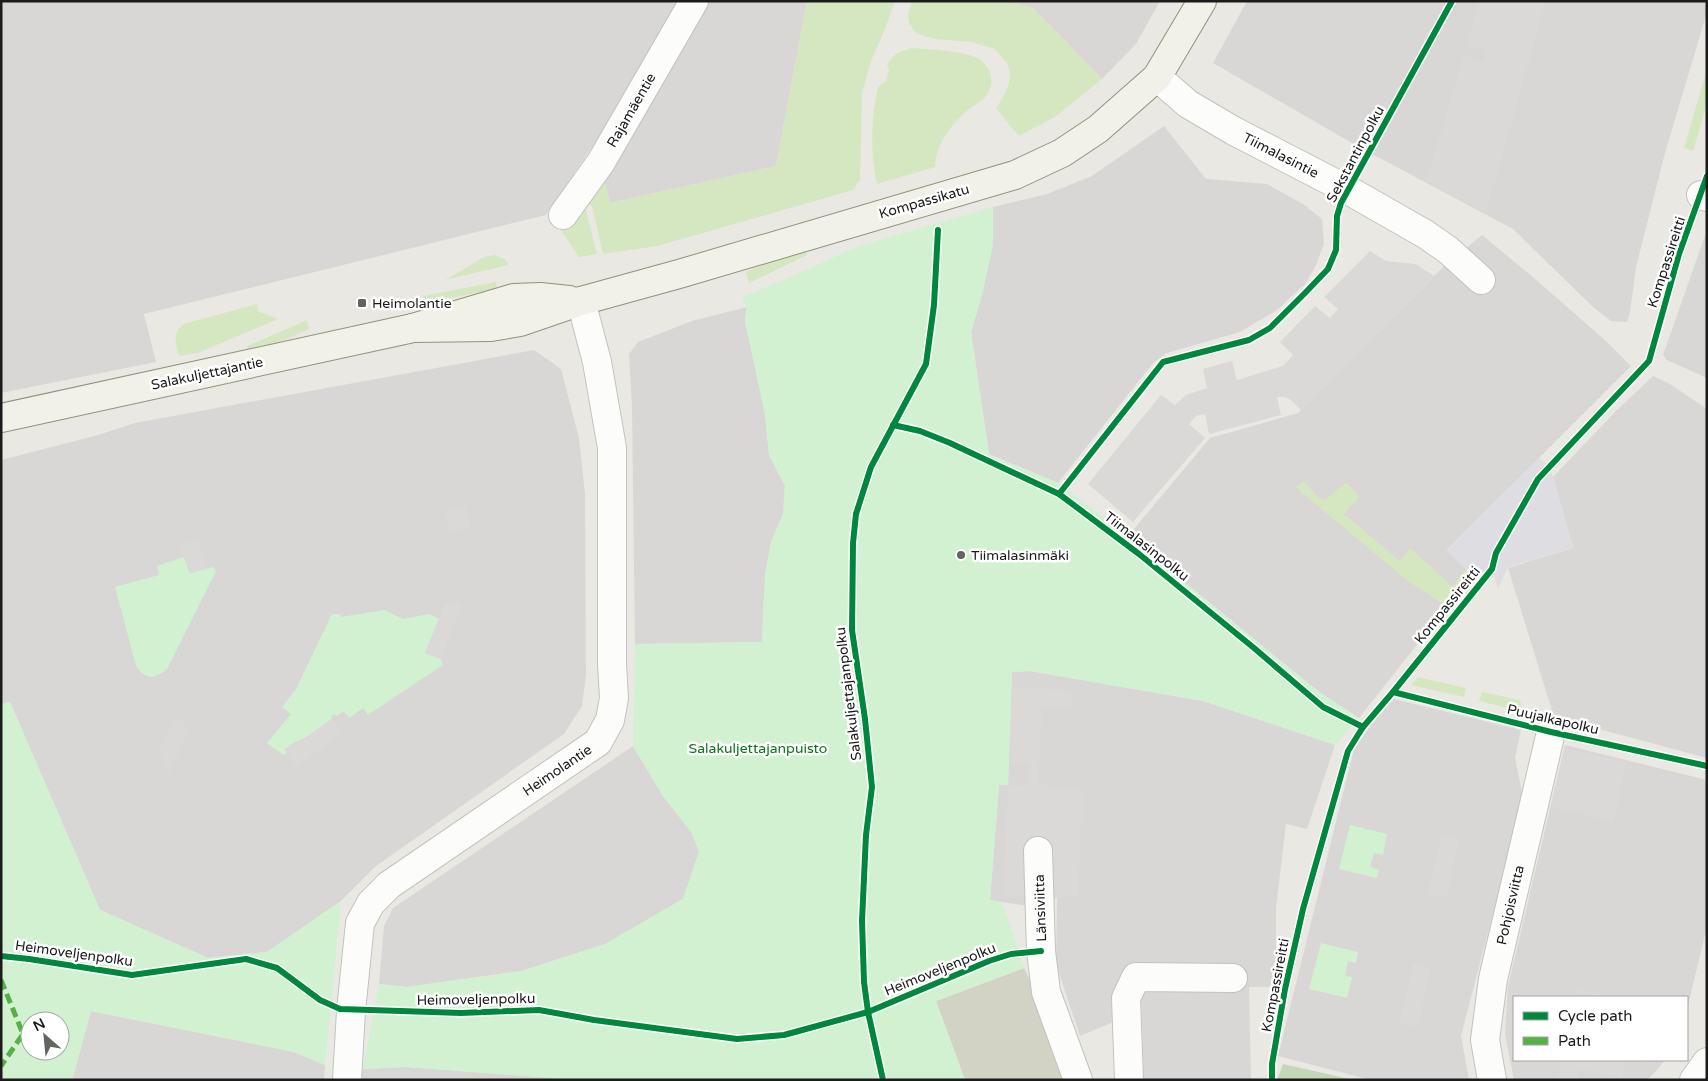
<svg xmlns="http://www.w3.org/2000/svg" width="1708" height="1081" viewBox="0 0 1708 1081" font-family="'Varela Round',sans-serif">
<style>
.residential{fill:#d9d7d5}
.construction{fill:#d3d3c5}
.grass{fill:#d5e7c1}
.forest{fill:#c4d8b8}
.park{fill:#d1f1d1;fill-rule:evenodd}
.parking{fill:#dad9d7}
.plaza{fill:#dedee2}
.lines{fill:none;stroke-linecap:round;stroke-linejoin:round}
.street-casing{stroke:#c2c2bf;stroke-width:30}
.secondary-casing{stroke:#90927c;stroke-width:30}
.street{stroke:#fcfcfb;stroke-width:28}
.secondary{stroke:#f2f1e9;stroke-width:28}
.quiet{stroke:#55b145;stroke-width:5;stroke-dasharray:10 5;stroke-linecap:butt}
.cycleway-casing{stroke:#fff;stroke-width:9}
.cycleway{stroke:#00873e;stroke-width:6}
.poi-dot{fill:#636361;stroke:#fff;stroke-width:2}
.labels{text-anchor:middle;stroke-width:5;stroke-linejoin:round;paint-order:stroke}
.street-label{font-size:14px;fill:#1b1b1b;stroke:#fff}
.poi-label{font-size:14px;fill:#1b1b1b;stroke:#fff;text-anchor:start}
.park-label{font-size:14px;fill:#0d7518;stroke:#fff}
</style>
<rect width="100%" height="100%" fill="#eae8e3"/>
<g class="residential">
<path d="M 1,1 L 681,1 L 676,13 L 594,144 L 546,215 L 144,314 L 156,362 L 1,393 Z"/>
<path d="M 707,1 L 807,1 L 776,166 L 610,203 L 603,177 Z"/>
<path d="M 1002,1 L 1160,1 L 1136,44 L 1102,79 L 1033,8 Z"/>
<path d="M 1247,1 L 1707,1 L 1707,12 L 1665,153 L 1636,267 L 1630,312 L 1627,322 L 1611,321 L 1592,306 L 1513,229 L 1359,147 L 1213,63 Z"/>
<path d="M 1164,126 L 1206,179 L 1267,184 L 1303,204 L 1322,219 L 1324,243 L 1316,265 L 1306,283 L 1277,310 L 1240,332 L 1167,353 L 1153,363 L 1058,483 L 989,454 L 971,332 L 983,291 L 993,244 L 993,207 L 1047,194 L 1092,176 Z"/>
<path d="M 1707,230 L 1707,378 L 1667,360 L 1663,355 Z"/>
<path d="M 1482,235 L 1534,278 L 1607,342 L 1631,366 L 1447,550 L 1472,575 L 1359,718 L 1319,692 L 1128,536 L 1210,438 L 1298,413 L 1443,267 Z"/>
<path d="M 747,307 L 745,321 L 765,414 L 769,455 L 785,486 L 783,514 L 771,542 L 765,575 L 762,642 L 635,644 L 632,407 L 629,354 L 638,342 L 692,321 Z"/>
<path d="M 534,350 L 561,369 L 579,438 L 585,494 L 586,675 L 582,706 L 564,734 L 376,866 L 341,901 L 267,952 L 208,958 L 100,910 L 10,702 L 1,704 L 1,460 L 98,435 L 135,423 Z"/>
<path d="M 1653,376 L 1670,384 L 1707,409 L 1707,758 L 1554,717 L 1508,568 L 1573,548 L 1553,477 L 1617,410 Z"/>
<path d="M 1030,671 L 1203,701 L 1335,745 L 1307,829 L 1286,824 L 1276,908 L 1276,987 L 1249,987 L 1251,1080 L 1144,1080 L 1141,992 L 1123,990 L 1111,1023 L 1080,1036 L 1056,964 L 1057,898 L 1028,906 L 990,900 L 999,785 L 1008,785 L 1012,672 Z"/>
<path d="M 1394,699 L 1521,730 L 1515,757 L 1523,798 L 1461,1036 L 1469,1080 L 1371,1080 L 1278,1056 L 1354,749 L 1372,724 Z"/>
<path d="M 1565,745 L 1707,780 L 1707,926 L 1687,1010 L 1687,997 L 1514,997 L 1514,1060 L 1665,1060 L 1656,1071 L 1647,1080 L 1514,1080 L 1505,1034 L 1508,986 Z"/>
<path d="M 633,746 L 663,796 L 692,833 L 699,852 L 683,899 L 605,944 L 521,971 L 407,987 L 379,984 L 384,926 L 393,908 Z"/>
<path d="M 91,1011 L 294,1052 L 325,1065 L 324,1080 L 72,1080 Z"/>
<path d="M 406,1067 L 516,1075 L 577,1080 L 360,1080 L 363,1069 Z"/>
</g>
<path class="construction" d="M 1024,968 L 1035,991 L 1066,1080 L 965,1080 L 936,1001 Z"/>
<g class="grass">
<path d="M 807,1 L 895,1 L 885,29 L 871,61 L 862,93 L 860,180 L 853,190 L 658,246 L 603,254 L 592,206 L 586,203 L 603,177 L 610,203 L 776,166 Z"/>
<path d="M 912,1 L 1002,1 L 1033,8 L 1102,79 L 1055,117 L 1019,136 C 1010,127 1004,117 996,108 L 1002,99 L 1009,84 L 1010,72 L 1007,63 L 995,49 L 971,42 L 935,39 L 917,34 L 909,23 L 908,14 Z"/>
<path d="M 912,48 C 927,49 969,51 981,60 C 985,64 990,70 991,76 C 992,82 991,89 987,95 C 983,100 975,105 969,109 C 951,125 936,143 935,167 L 877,184 C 870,153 871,117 878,87 L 886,81 L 889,69 L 887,65 C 894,53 899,52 912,48 Z"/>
<path d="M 1707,69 L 1707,104 L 1693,151 L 1684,148 Z"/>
<path d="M 582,208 L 586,210 L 597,254 L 579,257 L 561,230 L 571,225 Z"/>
<path d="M 803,244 L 807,255 L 749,283 L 746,272 Z"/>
<path d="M 494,255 L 505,259 L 509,265 L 445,280 L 484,257 Z"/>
<path d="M 496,282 L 497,289 L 425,303 L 423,296 Z"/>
<path d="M 257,304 L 258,311 L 278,319 L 198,353 L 179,356 C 176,343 171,333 184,324 Z"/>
<path d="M 307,320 L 309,329 L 256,353 L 247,351 L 247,346 Z"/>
<path d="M 1303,481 L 1319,498 L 1324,500 C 1333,496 1338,486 1347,483 L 1359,496 L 1358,499 L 1344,514 L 1400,561 L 1410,548 L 1453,587 L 1466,568 L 1472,575 L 1447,607 L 1436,599 L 1408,581 L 1301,492 L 1296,487 Z"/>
<path d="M 1418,677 L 1466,688 L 1464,697 L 1411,685 Z"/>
<path d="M 1482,692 L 1520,700 L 1523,712 L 1479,701 Z"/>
</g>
<path class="forest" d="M 1283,1064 L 1354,1080 L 1277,1080 Z"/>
<g class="park">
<path d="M 993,207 L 993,244 L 983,291 L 971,332 L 989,454 L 1058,483 L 1128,536 L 1319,692 L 1359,718 L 1335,745 L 1203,701 L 1030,671 L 1012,672 L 1008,785 L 999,785 L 990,900 L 1002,902 L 1024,968 L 936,1001 L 965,1080 L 577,1080 L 406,1067 L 363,1069 L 379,984 L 407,987 L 522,971 L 605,944 L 683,899 L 699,852 L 692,833 L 663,796 L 633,746 L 635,644 L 762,642 L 765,575 L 771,542 L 783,514 L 785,486 L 769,455 L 765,414 L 745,321 L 747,307 L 742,297 L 786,279 L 859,246 Z"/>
<path d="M 184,557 L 190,573 L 213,567 L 216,571 L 167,669 C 154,681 141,679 135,662 L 115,587 L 159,575 L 157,566 Z"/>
<path d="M 385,610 L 403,619 L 429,614 L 439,619 L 425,653 L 441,659 L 443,665 L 368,715 L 363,708 L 349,718 L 344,711 L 337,716 L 334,714 L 331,716 L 332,719 L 305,738 L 293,743 L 285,749 L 287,753 L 283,755 L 267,743 L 291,714 L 282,707 L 296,689 L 332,614 L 340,614 L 341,617 Z"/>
<path d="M 10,702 L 100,910 L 208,958 L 267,952 L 341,901 L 325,1065 L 294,1052 L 91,1011 L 72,1080 L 1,1080 L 1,704 ZM 30,1021 L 60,1021 L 60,1051 L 30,1051 Z"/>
<path d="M 1350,825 L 1387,834 L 1383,855 L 1374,853 L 1370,867 L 1379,870 L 1377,878 L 1339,869 Z"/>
<path d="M 1321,943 L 1358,952 L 1356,963 L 1348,961 L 1345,976 L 1352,977 L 1347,998 L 1309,989 Z"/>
</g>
<g class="parking">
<path d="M 1479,1 L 1546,1 L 1486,213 L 1426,182 L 1464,55 L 1484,60 L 1486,50 L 1466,46 Z"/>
<path d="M 1370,251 L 1386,261 L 1416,264 L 1434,276 L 1301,410 L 1291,400 L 1285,397 L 1277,397 L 1281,415 L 1209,434 L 1205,414 L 1196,416 L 1189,424 L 1205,438 L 1133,522 L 1088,484 L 1161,395 L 1175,405 L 1186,395 L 1207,388 L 1203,369 L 1232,361 L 1237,380 L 1283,366 L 1293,355 L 1280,342 L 1315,306 L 1330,318 L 1338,309 L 1324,297 Z"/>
<path d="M 465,505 L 470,528 L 450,532 L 445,510 Z"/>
<path d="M 197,539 L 209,568 L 190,573 L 179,546 Z"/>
<path d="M 463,602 L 441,659 L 425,653 L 445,604 Z"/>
<path d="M 1012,687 L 1071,690 L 1072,710 L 1042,709 L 1038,784 L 1085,791 L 1084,820 L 1081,820 L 1078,897 L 1027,897 L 1003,895 L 1008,785 L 1028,786 L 1029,765 L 1009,763 Z"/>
<path d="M 176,716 L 190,729 L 169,773 L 159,751 Z"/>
<path d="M 332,719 L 343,733 L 296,767 L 284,749 L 305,738 Z"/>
<path d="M 1565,748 L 1627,763 L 1613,822 L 1551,807 Z"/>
<path d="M 1441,835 L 1460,839 L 1446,898 L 1428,894 Z"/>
<path d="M 1413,964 L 1431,969 L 1418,1027 L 1399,1023 Z"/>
<path d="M 1577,989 L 1614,997 L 1575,997 Z"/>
<path d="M 1561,1060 L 1626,1060 L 1622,1078 L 1580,1069 L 1577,1080 L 1556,1080 Z"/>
</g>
<path class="plaza" d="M 1539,458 L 1550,467 L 1573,548 L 1508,567 L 1498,589 L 1492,569 L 1472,575 L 1447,551 Z"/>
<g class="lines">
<defs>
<g id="street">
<path d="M 1157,77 L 1188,104 L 1234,131 L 1348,190 L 1425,234 L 1448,250 L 1481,280"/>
<path d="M 1701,195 L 1707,197"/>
<path d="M 563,215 L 601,162 L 694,1"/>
<path d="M 1038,851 L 1041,951 L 1046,992 L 1078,1080"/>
<path d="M 347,1080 L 351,1011 L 360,923 L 371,903 L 389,885 L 598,742 L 610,720 L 614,698 L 612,664 L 612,448 L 597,362 L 581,301"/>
<path d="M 1129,1080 L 1126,998 L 1136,977 L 1233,978"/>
<path d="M 1492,1080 L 1485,1040 L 1493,979 L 1551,732"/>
<path d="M 1694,1080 L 1707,1062"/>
</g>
<g id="secondary">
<path d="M 413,328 L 491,327 L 520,322 L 581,301 L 679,274 L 1015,175 L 1062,153 L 1098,129 L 1157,77 L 1202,1"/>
<path d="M 1,418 L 413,328 L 514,298 L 540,297 L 569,300"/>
</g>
</defs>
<use href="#street" class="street-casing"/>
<use href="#secondary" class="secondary-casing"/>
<use href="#street" class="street"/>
<use href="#secondary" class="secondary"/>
<path class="quiet" d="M 1,980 L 23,1034 L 1,1066"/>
<defs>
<g id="cycleway">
<path d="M 893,425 L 920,431 L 950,443 L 1059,494 L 1139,554 L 1254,648 L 1323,707 L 1363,727"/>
<path d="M 1059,494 L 1163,362 L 1249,340 L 1270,328 L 1305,293 L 1328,269 L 1336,250 L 1337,216 L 1341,203 L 1452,1"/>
<path d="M 1393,692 L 1551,732 L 1707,766"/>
<path d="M 1,956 L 29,959 L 132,975 L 246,959 L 277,968 L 320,1000 L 340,1009 L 461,1013 L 539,1010 L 594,1020 L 737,1039 L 784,1035 L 868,1012 L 989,961 L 1011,954 L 1041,951"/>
<path d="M 883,1080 L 868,1012 L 864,982 L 862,921 L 866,835 L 872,787 L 865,719 L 852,630 L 853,543 L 856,514 L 871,467 L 926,364 L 934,305 L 938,230"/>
<path d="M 1272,1080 L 1272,1064 L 1285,989 L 1303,909 L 1348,751 L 1363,727 L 1393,692 L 1492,569 L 1496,553 L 1538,479 L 1649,361 L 1679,254 L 1707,176"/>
</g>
</defs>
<use href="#cycleway" class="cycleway-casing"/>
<use href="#cycleway" class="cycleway"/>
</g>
<g class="poi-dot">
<rect x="357" y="298" width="10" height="10" rx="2.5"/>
<circle cx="961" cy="555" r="5"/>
</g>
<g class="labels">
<g class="street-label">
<text transform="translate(631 110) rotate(-60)" y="5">Rajamäentie</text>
<text transform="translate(1355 154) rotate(-62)" y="5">Sekstantinpolku</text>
<text transform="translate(1281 155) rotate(27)" y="5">Tiimalasintie</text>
<text transform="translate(924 201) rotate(-16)" y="5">Kompassikatu</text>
<text transform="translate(1666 262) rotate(-72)" y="5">Kompassireitti</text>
<text transform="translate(207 373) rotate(-12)" y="5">Salakuljettajantie</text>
<text transform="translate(1147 546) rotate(38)" y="5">Tiimalasinpolku</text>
<text transform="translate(1447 605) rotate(-51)" y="5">Kompassireitti</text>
<text transform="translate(848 694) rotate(-97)" y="5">Salakuljettajanpolku</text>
<text transform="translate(1553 719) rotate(13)" y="5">Puujalkapolku</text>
<text transform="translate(557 770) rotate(-34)" y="5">Heimolantie</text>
<text transform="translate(1510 905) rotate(-77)" y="5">Pohjoisviitta</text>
<text transform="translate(1040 908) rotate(-92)" y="5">Länsiviitta</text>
<text transform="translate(74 953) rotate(8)" y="5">Heimoveljenpolku</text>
<text transform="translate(940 969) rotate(-22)" y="5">Heimoveljenpolku</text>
<text transform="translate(1275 985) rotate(-79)" y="5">Kompassireitti</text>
<text transform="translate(476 999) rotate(-1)" y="5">Heimoveljenpolku</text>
</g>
<g class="poi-label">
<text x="372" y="308">Heimolantie</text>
<text x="971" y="560">Tiimalasinmäki</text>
</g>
<g class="park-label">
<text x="758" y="753">Salakuljettajanpuisto</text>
</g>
</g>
<rect width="1708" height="1081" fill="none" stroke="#1b1b1b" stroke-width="5"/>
<rect x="1513" y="996" width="175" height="65" fill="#ffffff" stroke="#a4a4a4"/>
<rect x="1523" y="1012" width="25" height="8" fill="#00873e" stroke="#a4a4a4"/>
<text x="1558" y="1021" font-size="15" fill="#1b1b1b">Cycle path</text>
<rect x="1523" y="1037" width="25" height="8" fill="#55b145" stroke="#a4a4a4"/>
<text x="1558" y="1046" font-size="15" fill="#1b1b1b">Path</text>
<g transform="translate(45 1036) rotate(333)"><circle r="24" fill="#ffffff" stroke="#a4a4a4"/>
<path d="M0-4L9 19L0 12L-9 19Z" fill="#636361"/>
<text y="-8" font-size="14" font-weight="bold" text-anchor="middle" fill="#1b1b1b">N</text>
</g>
</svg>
